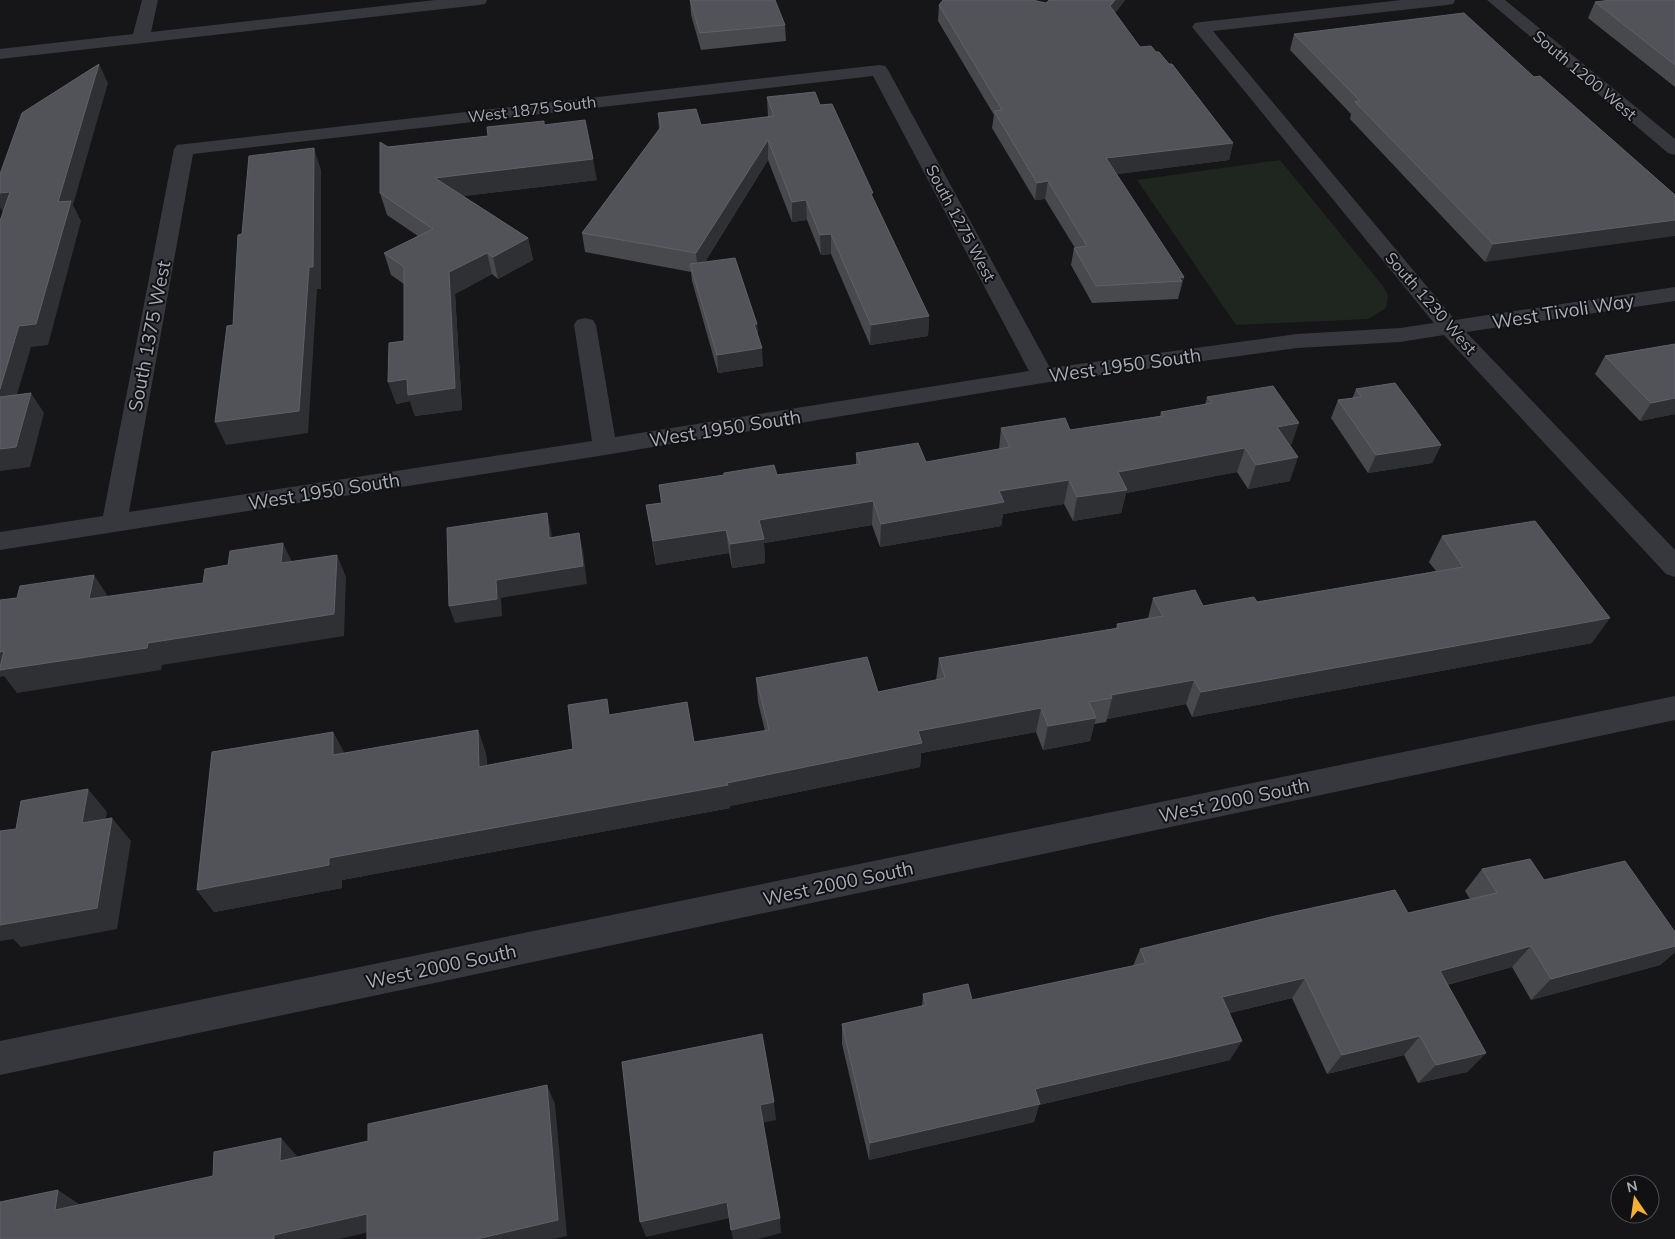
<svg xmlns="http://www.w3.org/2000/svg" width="1675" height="1239" viewBox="0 0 1675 1239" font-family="Mulish,sans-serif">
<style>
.green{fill:#1e261f}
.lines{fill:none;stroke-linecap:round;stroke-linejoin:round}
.minor{fill:#37383d;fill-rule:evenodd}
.wall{fill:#47494d}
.shaded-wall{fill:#2f3033}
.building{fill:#525359;stroke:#5f6168}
.labels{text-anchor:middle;stroke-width:4;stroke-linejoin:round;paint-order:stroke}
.far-street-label{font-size:16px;fill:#a8adb8;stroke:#111113}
.street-label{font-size:19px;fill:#a8adb8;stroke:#111113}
</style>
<rect width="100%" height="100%" fill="#161618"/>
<path class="green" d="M 1280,160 L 1383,286 L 1388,295 L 1386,308 L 1368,319 L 1236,325 L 1137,180 Z"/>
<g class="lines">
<g class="minor">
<path d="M 142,0 L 158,0 L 151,32 L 435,0 L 487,0 L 485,4 L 479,5 L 0,59 L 0,49 L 133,34 Z"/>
<path d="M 1402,0 L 1455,0 L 1453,4 L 1447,5 L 1213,31 L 1455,320 L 1675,287 L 1675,301 L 1466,332 L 1675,550 L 1675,577 L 1666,574 L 1444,335 L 1400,342 L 1297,348 L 1043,383 L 605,455 L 0,550 L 0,532 L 103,516 L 174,149 L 177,145 L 879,65 L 885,66 L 888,70 L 1050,368 L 1297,334 L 1400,328 L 1434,323 L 1192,27 L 1195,23 L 1201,22 ZM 873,76 L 1029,371 L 615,437 L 596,325 L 593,320 L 585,318 L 577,320 L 574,325 L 592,441 L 129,512 L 193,154 Z"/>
<path d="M 1487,0 L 1505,0 L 1675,139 L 1675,155 L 1668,153 Z"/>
<path d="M 1675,696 L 1675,720 L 0,1075 L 0,1041 Z"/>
</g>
</g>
<g class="wall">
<path d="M 690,0 L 785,25 L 786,41 L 701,50 L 691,15 Z"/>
<path d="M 1049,0 L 1125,0 L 1115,13 L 1140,47 L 1233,143 L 1229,160 L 1116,174 L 1184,277 L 1178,299 L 1092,303 L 1071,265 L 1074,248 L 1075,248 L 1045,199 L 1035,200 L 992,128 L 994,115 L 938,21 L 939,5 L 1046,3 Z"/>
<path d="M 1675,0 L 1675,87 L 1588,18 L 1595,2 Z"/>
<path d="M 1294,34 L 1534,77 L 1675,195 L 1485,262 L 1350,119 L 1351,114 L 1290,50 Z"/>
<path d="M 767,97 L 820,105 L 873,198 L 929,316 L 928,336 L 870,345 L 831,254 L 821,255 L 807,220 L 792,222 L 768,160 L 705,262 L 757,324 L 758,335 L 763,366 L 718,373 L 692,281 L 691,272 L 585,252 L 582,233 L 659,129 L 658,113 L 701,125 L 768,117 Z"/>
<path d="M 544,121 L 544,125 L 597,180 L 463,196 L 528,238 L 533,260 L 498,279 L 492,274 L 455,294 L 462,410 L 415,416 L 410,401 L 396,404 L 404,341 L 404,284 L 391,275 L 384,253 L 418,236 L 387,215 L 380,193 L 388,147 L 488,136 Z"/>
<path d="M 1675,344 L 1675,414 L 1640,421 L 1595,374 L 1605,356 Z"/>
<path d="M 1356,389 L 1441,445 L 1432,463 L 1368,473 L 1331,418 L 1338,400 L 1352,399 Z"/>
<path d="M 1207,397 L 1291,447 L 1290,481 L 1248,489 L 1237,472 L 1126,493 L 1121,513 L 1073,521 L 1064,504 L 1003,514 L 1001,526 L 880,547 L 872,525 L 764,543 L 765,563 L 732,568 L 729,553 L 656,565 L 646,505 L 661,503 L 659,485 L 777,475 L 856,465 L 856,453 L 926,462 L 999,449 L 1001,428 L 1070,430 L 1160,416 L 1161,412 L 1205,405 Z"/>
<path d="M 1442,536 L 1592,643 L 1192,717 L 1186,704 L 1107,719 L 1106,722 L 1094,724 L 1090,741 L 1043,750 L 1036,732 L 921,753 L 920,767 L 730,806 L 730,808 L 342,880 L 342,888 L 214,912 L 197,890 L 333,732 L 344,753 L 478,730 L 486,754 L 487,765 L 573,749 L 610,715 L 694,742 L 765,731 L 758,702 L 756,678 L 878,692 L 936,680 L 939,658 L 1116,628 L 1117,624 L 1148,618 L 1153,598 L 1203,606 L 1257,602 L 1436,571 L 1429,562 Z"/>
<path d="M 1482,869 L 1544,880 L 1675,932 L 1675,952 L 1660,965 L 1531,1000 L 1512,967 L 1447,985 L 1486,1053 L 1467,1072 L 1418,1083 L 1404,1055 L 1327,1074 L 1292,998 L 1230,1013 L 1230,1060 L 1039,1105 L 1034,1122 L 869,1160 L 842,1044 L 842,1024 L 922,1007 L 923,994 L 972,1000 L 1133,966 L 1140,949 L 1408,913 L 1470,899 L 1465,891 Z"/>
</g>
<g class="shaded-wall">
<path d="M 1115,0 L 1125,0 L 1107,23 L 1110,6 Z"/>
<path d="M 99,64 L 108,83 L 73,205 L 81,221 L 48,345 L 31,347 L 10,418 L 0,402 L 0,389 L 58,202 Z"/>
<path d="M 768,140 L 768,160 L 698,273 L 696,253 Z"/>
<path d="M 1233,143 L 1229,160 L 1103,176 L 1106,158 Z"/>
<path d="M 314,148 L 321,170 L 321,289 L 317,289 L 308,433 L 226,445 L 215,422 Z"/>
<path d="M 593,159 L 597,180 L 440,199 L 435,178 Z"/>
<path d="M 1048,181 L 1045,199 L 1035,200 L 1037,183 Z"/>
<path d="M 10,192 L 4,214 L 0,207 L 0,193 Z"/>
<path d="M 806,200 L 807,220 L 792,222 L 792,202 Z"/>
<path d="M 1675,220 L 1675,236 L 1485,262 L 1493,244 Z"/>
<path d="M 831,234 L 831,254 L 821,255 L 820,235 Z"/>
<path d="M 528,238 L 533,260 L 498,279 L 493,257 Z"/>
<path d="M 487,253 L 492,274 L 455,294 L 462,410 L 415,416 L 410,401 L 396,404 L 388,382 L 407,379 L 449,272 Z"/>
<path d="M 1184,277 L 1179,295 L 1182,281 L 1179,278 Z"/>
<path d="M 929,316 L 928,336 L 870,345 L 871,325 Z"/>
<path d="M 754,324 L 757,324 L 758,341 Z"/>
<path d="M 762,348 L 763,366 L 718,373 L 717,355 Z"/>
<path d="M 31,393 L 44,413 L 30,467 L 0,471 L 0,449 Z"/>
<path d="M 1675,398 L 1675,414 L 1640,421 L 1651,403 Z"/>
<path d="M 1299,423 L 1291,446 L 1277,427 Z"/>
<path d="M 1441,445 L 1432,463 L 1368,473 L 1376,455 Z"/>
<path d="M 1245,448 L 1237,472 L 1126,493 L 1121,513 L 1073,521 L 1077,497 L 1118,472 Z"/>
<path d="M 1298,457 L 1290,481 L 1248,489 L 1256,465 Z"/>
<path d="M 1069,480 L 1064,504 L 1003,514 L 1001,526 L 880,547 L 881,524 L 999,491 Z"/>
<path d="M 873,501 L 872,525 L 764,543 L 765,563 L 732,568 L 730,544 L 759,520 Z"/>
<path d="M 547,513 L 551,530 L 554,555 L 549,538 Z"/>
<path d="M 726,530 L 729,553 L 656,565 L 653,541 Z"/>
<path d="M 579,533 L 583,551 L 587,584 L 501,598 L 502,616 L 455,623 L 449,606 Z"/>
<path d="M 283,543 L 294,566 L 281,563 Z"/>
<path d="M 337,555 L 346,577 L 344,636 L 162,665 L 161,670 L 17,693 L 4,676 L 0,677 L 0,652 L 148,643 Z"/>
<path d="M 94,575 L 109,598 L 89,599 Z"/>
<path d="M 1610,618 L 1592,643 L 1192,717 L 1201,692 Z"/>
<path d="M 1194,680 L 1186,704 L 1107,719 L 1112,698 L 1111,695 Z"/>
<path d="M 1041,708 L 1036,732 L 921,753 L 920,767 L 730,806 L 730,808 L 342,880 L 342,888 L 214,912 L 197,890 L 329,858 L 727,783 L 918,731 Z"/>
<path d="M 1096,718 L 1090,741 L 1043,750 L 1048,726 Z"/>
<path d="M 478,730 L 486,754 L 488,790 L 479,767 Z"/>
<path d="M 333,732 L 346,756 L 333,755 Z"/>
<path d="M 88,789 L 107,812 L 101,846 L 82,823 Z"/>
<path d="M 112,818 L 131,841 L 117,929 L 21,947 L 13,939 L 0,941 L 0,916 Z"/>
<path d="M 1531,946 L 1512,967 L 1423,991 L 1440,971 Z"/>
<path d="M 1675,946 L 1675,952 L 1660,965 L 1531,1000 L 1551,979 Z"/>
<path d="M 1305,978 L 1292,998 L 1212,1017 L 1222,997 Z"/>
<path d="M 1420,1036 L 1404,1055 L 1327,1074 L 1342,1055 Z"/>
<path d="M 1242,1041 L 1230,1060 L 1039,1105 L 1034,1122 L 869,1160 L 870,1143 L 1035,1089 Z"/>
<path d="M 1486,1053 L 1467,1072 L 1418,1083 L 1436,1065 Z"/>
<path d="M 547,1085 L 555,1104 L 567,1236 L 553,1239 L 477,1239 Z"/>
<path d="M 774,1102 L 776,1120 L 762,1123 L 760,1105 Z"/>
<path d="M 281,1138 L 297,1156 L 297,1178 L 280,1161 Z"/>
<path d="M 58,1190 L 82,1206 L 55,1210 Z"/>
<path d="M 727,1202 L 730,1218 L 646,1237 L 640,1222 Z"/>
<path d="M 367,1214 L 382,1229 L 339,1239 L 274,1239 L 274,1235 Z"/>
<path d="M 780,1218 L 781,1233 L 758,1239 L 733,1239 L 731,1230 Z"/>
</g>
<g class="building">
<path d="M 690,0 L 775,0 L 785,25 L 700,33 Z"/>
<path d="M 943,0 L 1032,0 L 1046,3 L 1049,0 L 1115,0 L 1110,6 L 1140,47 L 1151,46 L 1156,52 L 1159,52 L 1169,64 L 1172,64 L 1233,143 L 1106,158 L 1184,277 L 1179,278 L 1182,281 L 1096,286 L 1074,248 L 1087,246 L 1048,181 L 1037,183 L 994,111 L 1002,110 L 939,5 Z"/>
<path d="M 1611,0 L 1675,0 L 1675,65 L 1595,2 Z"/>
<path d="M 1464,13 L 1534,77 L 1540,76 L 1675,195 L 1675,220 L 1493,244 L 1355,102 L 1360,101 L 1294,34 Z"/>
<path d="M 99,64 L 58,202 L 71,201 L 36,324 L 19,326 L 0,389 L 0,221 L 10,192 L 0,193 L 0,174 L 22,113 Z"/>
<path d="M 815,92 L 820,105 L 832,104 L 873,193 L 871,194 L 929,316 L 871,325 L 831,234 L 820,235 L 806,200 L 792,202 L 768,140 L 696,253 L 582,233 L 661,127 L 658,113 L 696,109 L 701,125 L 774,116 L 767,97 Z"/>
<path d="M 585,120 L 593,159 L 435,178 L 528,238 L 493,257 L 487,253 L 449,272 L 455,388 L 408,395 L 407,379 L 388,382 L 389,343 L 404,341 L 404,267 L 384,253 L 433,229 L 380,193 L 380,142 L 388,147 L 488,136 L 487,127 L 544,121 L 544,125 Z"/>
<path d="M 314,148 L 313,267 L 309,267 L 299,411 L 215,422 L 227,326 L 233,325 L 238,235 L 242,234 L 249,156 Z"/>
<path d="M 735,258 L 757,324 L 754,324 L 762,348 L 717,355 L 690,264 Z"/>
<path d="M 1675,344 L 1675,398 L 1651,403 L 1605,356 Z"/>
<path d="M 1395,383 L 1441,445 L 1376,455 L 1338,400 L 1361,397 L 1356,389 Z"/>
<path d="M 1273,386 L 1299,423 L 1277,427 L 1298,457 L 1256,465 L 1245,448 L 1118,472 L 1127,490 L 1077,497 L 1069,480 L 999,491 L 1004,502 L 881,524 L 873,501 L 759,520 L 764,539 L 730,544 L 726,530 L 653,541 L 646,505 L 662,503 L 659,485 L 724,475 L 724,473 L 774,465 L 777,475 L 860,464 L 856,453 L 918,443 L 926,462 L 1010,447 L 1001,428 L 1065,418 L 1070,430 L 1163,416 L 1161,412 L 1212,403 L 1207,397 Z"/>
<path d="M 31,393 L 16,447 L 0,449 L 0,397 Z"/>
<path d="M 547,513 L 549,538 L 579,533 L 583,566 L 496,580 L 497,599 L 449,606 L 447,528 Z"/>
<path d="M 1535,521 L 1610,618 L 1201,692 L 1194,680 L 1111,695 L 1112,698 L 1089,702 L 1096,718 L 1048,726 L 1041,708 L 918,731 L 922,743 L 727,783 L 728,785 L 329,858 L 329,865 L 197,890 L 212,752 L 333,732 L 333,755 L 478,730 L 479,767 L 573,749 L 568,705 L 607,699 L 609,715 L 687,702 L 694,742 L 769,730 L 756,678 L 867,657 L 878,692 L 945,678 L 939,658 L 1119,628 L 1117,624 L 1163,616 L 1153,598 L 1195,590 L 1203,606 L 1254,597 L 1257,602 L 1463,567 L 1442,536 Z"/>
<path d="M 283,543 L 281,563 L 337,555 L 334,614 L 148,643 L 147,648 L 0,670 L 0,667 L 4,651 L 0,652 L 0,600 L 17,598 L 20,586 L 94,575 L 89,599 L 203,583 L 205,569 L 228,565 L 230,551 Z"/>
<path d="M 88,789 L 82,823 L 112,818 L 97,908 L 0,925 L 0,920 L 1,916 L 0,916 L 0,831 L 16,829 L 21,801 Z"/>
<path d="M 1530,859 L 1544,880 L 1625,861 L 1675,932 L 1675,946 L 1551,979 L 1531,946 L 1440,971 L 1486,1053 L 1436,1065 L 1420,1036 L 1342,1055 L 1305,978 L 1222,997 L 1242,1041 L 1035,1089 L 1040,1104 L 870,1143 L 842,1024 L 926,1005 L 923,994 L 968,984 L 972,1000 L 1146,963 L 1140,949 L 1275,916 L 1395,890 L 1408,913 L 1497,893 L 1482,869 Z"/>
<path d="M 762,1034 L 774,1102 L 760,1105 L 780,1218 L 731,1230 L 727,1202 L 640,1222 L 622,1062 Z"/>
<path d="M 547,1085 L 558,1220 L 477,1239 L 367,1239 L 367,1214 L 274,1235 L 274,1239 L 0,1239 L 0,1202 L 58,1190 L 55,1210 L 213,1176 L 214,1152 L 281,1138 L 280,1161 L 368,1141 L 368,1124 Z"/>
</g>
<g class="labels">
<g class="far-street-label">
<text transform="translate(1585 75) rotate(40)" y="6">South 1200 West</text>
<text transform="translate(532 109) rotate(-7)" y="6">West 1875 South</text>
<text transform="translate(961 223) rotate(62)" y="6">South 1275 West</text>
<text transform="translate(1431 303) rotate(49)" y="6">South 1230 West</text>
</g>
<g class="street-label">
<text transform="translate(1563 311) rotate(-9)" y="7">West Tivoli Way</text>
<text transform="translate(149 336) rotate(-79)" y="7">South 1375 West</text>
<text transform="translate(1125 365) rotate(-8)" y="7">West 1950 South</text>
<text transform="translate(725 428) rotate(-9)" y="7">West 1950 South</text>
<text transform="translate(324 491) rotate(-9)" y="7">West 1950 South</text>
<text transform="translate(1234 800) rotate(-12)" y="7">West 2000 South</text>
<text transform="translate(838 883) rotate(-12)" y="7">West 2000 South</text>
<text transform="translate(441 966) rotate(-12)" y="7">West 2000 South</text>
</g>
</g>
<g transform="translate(1635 1199) rotate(347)"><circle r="24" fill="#111113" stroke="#4d4f55"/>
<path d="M0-4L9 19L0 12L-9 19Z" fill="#f2b134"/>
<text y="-8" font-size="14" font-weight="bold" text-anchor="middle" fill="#a8adb8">N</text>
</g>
</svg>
